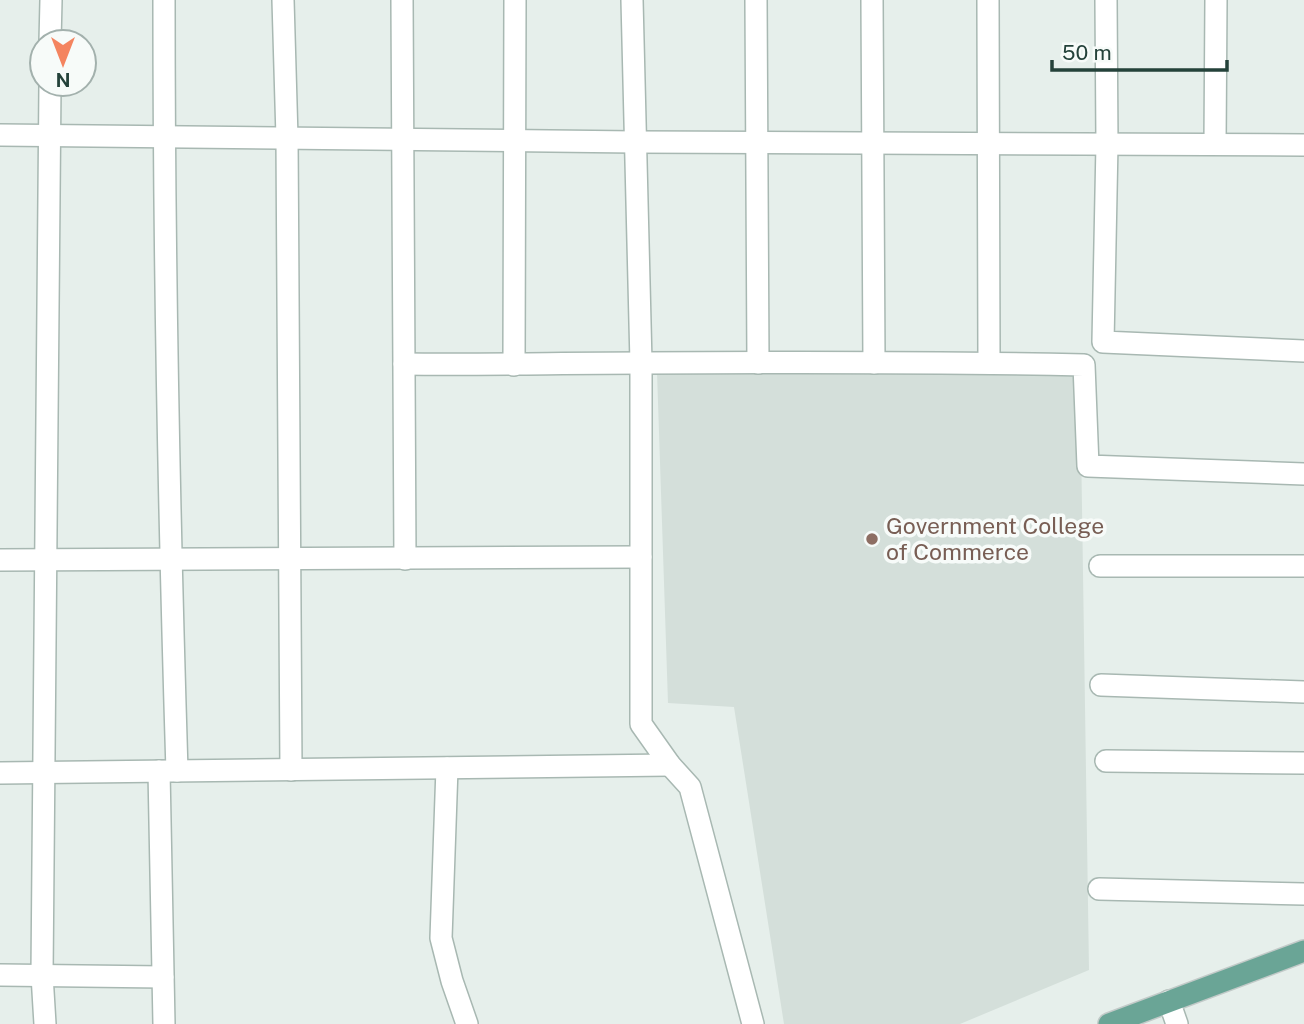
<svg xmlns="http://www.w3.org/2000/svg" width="1304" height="1024" viewBox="0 0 1304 1024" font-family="'Public Sans',sans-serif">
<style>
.built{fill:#d4dfda}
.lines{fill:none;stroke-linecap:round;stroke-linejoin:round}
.minor-casing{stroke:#a8b8b2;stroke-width:24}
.tertiary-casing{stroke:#a8b8b2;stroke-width:24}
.primary-casing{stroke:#c2cac8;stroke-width:24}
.minor{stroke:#fff;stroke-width:21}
.tertiary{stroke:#fff;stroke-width:21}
.primary{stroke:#6aa596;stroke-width:21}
.education-dot{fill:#8d6e63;stroke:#f7fbf9;stroke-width:2.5}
.labels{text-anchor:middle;stroke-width:7;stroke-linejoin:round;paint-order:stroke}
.education-label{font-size:23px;fill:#785e54;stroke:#f7fbf9;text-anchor:start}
</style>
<rect width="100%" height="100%" fill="#e6efeb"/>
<path class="built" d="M 657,372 L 1080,375 L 1089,970 L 960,1024 L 784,1024 L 734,707 L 668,703 Z"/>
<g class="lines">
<defs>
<g id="minor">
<path d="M 164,0 C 164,257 169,514 177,771"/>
<path d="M 283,0 L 287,138 L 291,770"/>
<path d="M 402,0 L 405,559"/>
<path d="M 756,0 L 758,363"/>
<path d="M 872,0 L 874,363"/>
<path d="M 988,0 L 989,363"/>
<path d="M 1106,0 L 1107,144 L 1103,342 L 1304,351"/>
<path d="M 50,42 L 51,0"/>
<path d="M 1215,144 L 1216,0"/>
<path d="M 404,364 C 484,365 563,363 643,363 C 790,362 937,362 1084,365 L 1088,466 L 1304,474"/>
<path d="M 514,365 L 515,0"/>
<path d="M 0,560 L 641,557"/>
<path d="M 1100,566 L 1304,566"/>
<path d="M 1101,685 L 1304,692"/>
<path d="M 1106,761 L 1304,763"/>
<path d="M 447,768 L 441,938 L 452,981 L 467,1024"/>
<path d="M 159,771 L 164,1024"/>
<path d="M 0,773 L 670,765"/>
<path d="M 1099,889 L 1304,894"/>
<path d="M 0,975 L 163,977"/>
<path d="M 1169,1001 L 1177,1024"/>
<path d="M 45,1024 L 42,975 L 50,84"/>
</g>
<g id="tertiary">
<path d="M 632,0 L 641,363 L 641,724 L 670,765 L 690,787 L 753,1024"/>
<path d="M 0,135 L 635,142 L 1304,145"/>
</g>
<path id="primary" d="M 1109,1024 L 1304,951"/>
</defs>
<use href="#minor" class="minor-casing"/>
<use href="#tertiary" class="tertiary-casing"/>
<use href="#primary" class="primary-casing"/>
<use href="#minor" class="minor"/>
<use href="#tertiary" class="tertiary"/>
<use href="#primary" class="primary"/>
</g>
<circle class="education-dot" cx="872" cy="539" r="7"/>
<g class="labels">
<g class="education-label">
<text x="886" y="534">Government College<tspan x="886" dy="26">of Commerce</tspan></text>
</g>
</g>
<g transform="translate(63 63) rotate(180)"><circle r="33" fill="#f7fbf9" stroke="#a3b1ad" stroke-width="2"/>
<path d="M0-5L12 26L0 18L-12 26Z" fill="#f4845f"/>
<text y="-10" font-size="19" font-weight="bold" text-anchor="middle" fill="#24423a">N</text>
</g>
<path d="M1052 60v10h175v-10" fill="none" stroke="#24423a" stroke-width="3.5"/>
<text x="1062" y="60" font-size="21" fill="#24423a" stroke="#f7fbf9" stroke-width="5" paint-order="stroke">50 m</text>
</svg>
